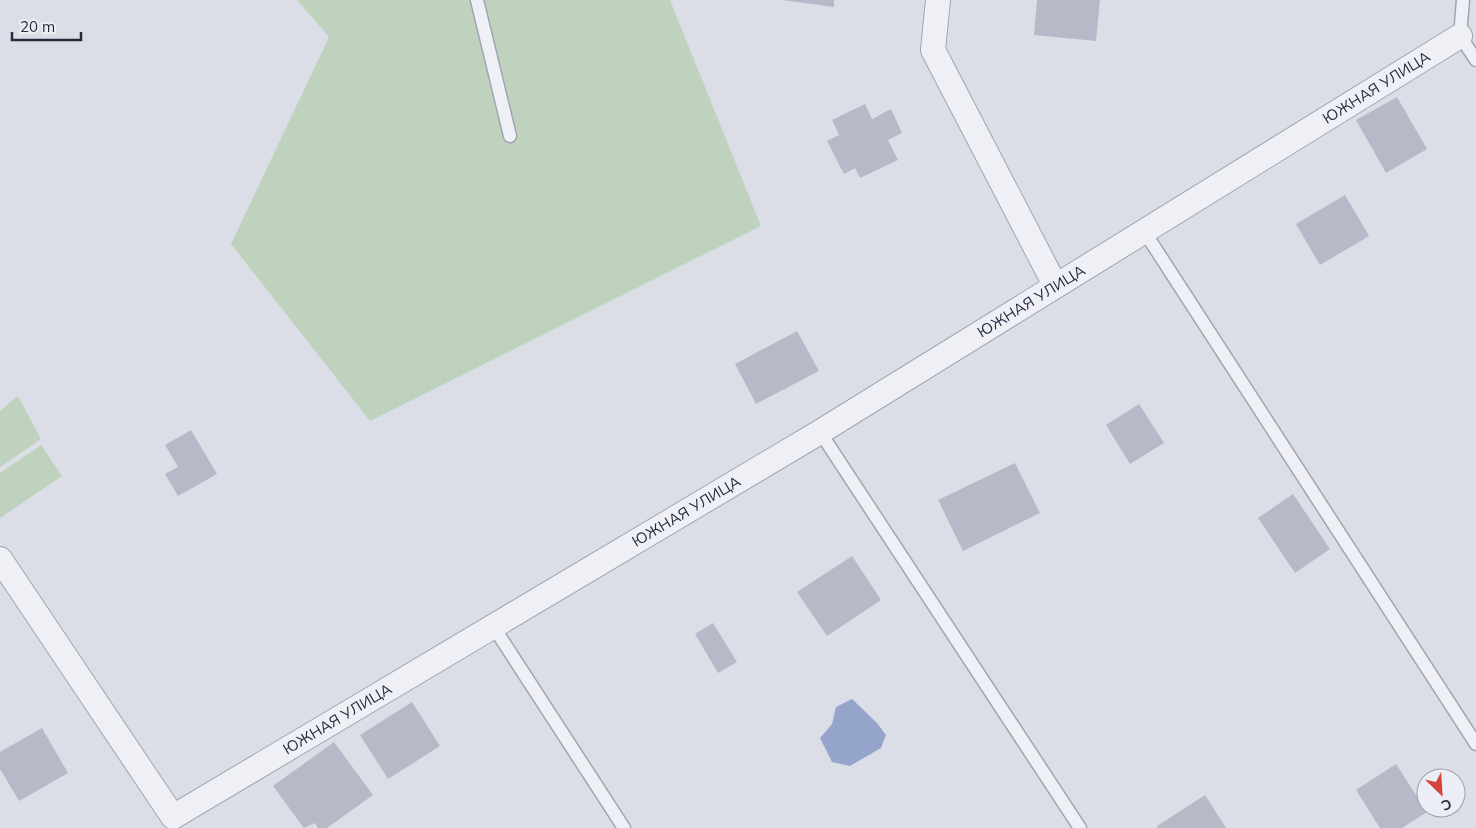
<svg xmlns="http://www.w3.org/2000/svg" width="1476" height="828" viewBox="0 0 1476 828" font-family="Mulish,sans-serif">
<style>
.green{fill:#bed2bd}
.water{fill:#95a4ca}
.building{fill:#b6b9c7}
.lines{fill:none;stroke-linecap:round;stroke-linejoin:round}
.lane-casing{stroke:#a1a4b1;stroke-width:15}
.street-casing{stroke:#a1a4b1;stroke-width:26}
.lane{stroke:#eff0f5;stroke-width:12}
.street{stroke:#eff0f5;stroke-width:24}
.labels{text-anchor:middle;stroke-width:4.5;stroke-linejoin:round;paint-order:stroke}
.street-label{font-size:15px;fill:#25293e;stroke:#eceef5}
</style>
<rect width="100%" height="100%" fill="#dcdee7"/>
<g class="green">
<path d="M 297,0 L 670,0 L 761,226 L 370,421 L 231,244 L 329,37 Z"/>
<path d="M 18,396 L 41,439 L 0,467 L 0,411 Z"/>
<path d="M 41,445 L 62,476 L 0,518 L 0,473 Z"/>
</g>
<path class="water" d="M 852,699 L 877,723 L 886,735 L 881,748 L 850,766 L 832,762 L 820,738 L 832,724 L 836,707 Z"/>
<g class="building">
<path d="M 782,0 L 834,0 L 834,7 Z"/>
<path d="M 1037,0 L 1100,0 L 1096,41 L 1034,35 Z"/>
<path d="M 1397,97 L 1427,149 L 1386,173 L 1356,120 Z"/>
<path d="M 865,104 L 872,119 L 891,109 L 902,133 L 888,140 L 898,160 L 860,178 L 855,168 L 844,174 L 827,141 L 839,135 L 832,120 Z"/>
<path d="M 1345,195 L 1369,236 L 1320,265 L 1296,224 Z"/>
<path d="M 797,331 L 819,371 L 756,404 L 735,364 Z"/>
<path d="M 1139,404 L 1164,443 L 1130,464 L 1106,425 Z"/>
<path d="M 191,430 L 217,474 L 178,496 L 165,474 L 178,467 L 165,445 Z"/>
<path d="M 1015,463 L 1040,513 L 963,551 L 938,500 Z"/>
<path d="M 1293,494 L 1330,549 L 1295,573 L 1258,518 Z"/>
<path d="M 852,556 L 881,600 L 827,636 L 797,592 Z"/>
<path d="M 713,623 L 737,662 L 718,673 L 695,634 Z"/>
<path d="M 412,702 L 440,746 L 388,779 L 360,735 Z"/>
<path d="M 42,728 L 68,773 L 19,801 L 0,769 L 0,752 Z"/>
<path d="M 334,742 L 373,795 L 327,828 L 318,828 L 315,823 L 304,828 L 273,786 Z"/>
<path d="M 1396,764 L 1427,812 L 1402,828 L 1380,828 L 1356,790 Z"/>
<path d="M 1205,795 L 1226,828 L 1158,828 L 1157,826 Z"/>
</g>
<g class="lines">
<defs>
<g id="lane">
<path d="M 477,0 L 510,136"/>
<path d="M 1463,0 L 1460,36 L 1476,60"/>
<path d="M 1144,231 L 1476,744"/>
<path d="M 820,432 L 1080,828"/>
<path d="M 493,626 L 624,828"/>
</g>
<g id="street">
<path d="M 938,0 L 933,50 L 1055,285"/>
<path id="s1" d="M 0,559 L 173,817 L 820,432 L 1460,36"/>
</g>
</defs>
<use href="#lane" class="lane-casing"/>
<use href="#street" class="street-casing"/>
<use href="#lane" class="lane"/>
<use href="#street" class="street"/>
</g>
<g class="labels">
<g class="street-label">
<text dy="5" stroke="none"><textPath href="#s1" startOffset="1718">ЮЖНАЯ УЛИЦА</textPath></text>
<text dy="5" stroke="none"><textPath href="#s1" startOffset="1312">ЮЖНАЯ УЛИЦА</textPath></text>
<text dy="5" stroke="none"><textPath href="#s1" startOffset="908">ЮЖНАЯ УЛИЦА</textPath></text>
<text dy="5" stroke="none"><textPath href="#s1" startOffset="502">ЮЖНАЯ УЛИЦА</textPath></text>
</g>
</g>
<g transform="translate(1441 793) rotate(155)"><circle r="24" fill="#eceef5" stroke="#9c9fac"/>
<path d="M0-4L9 19L0 12L-9 19Z" fill="#d44239"/>
<text y="-8" font-size="14" font-weight="bold" text-anchor="middle" fill="#25293e">С</text>
</g>
<path d="M12 32v8h69v-8" fill="none" stroke="#25293e" stroke-width="2.5"/>
<text x="20" y="32" font-size="15" fill="#25293e" stroke="#eceef5" stroke-width="4" paint-order="stroke">20 m</text>
</svg>
